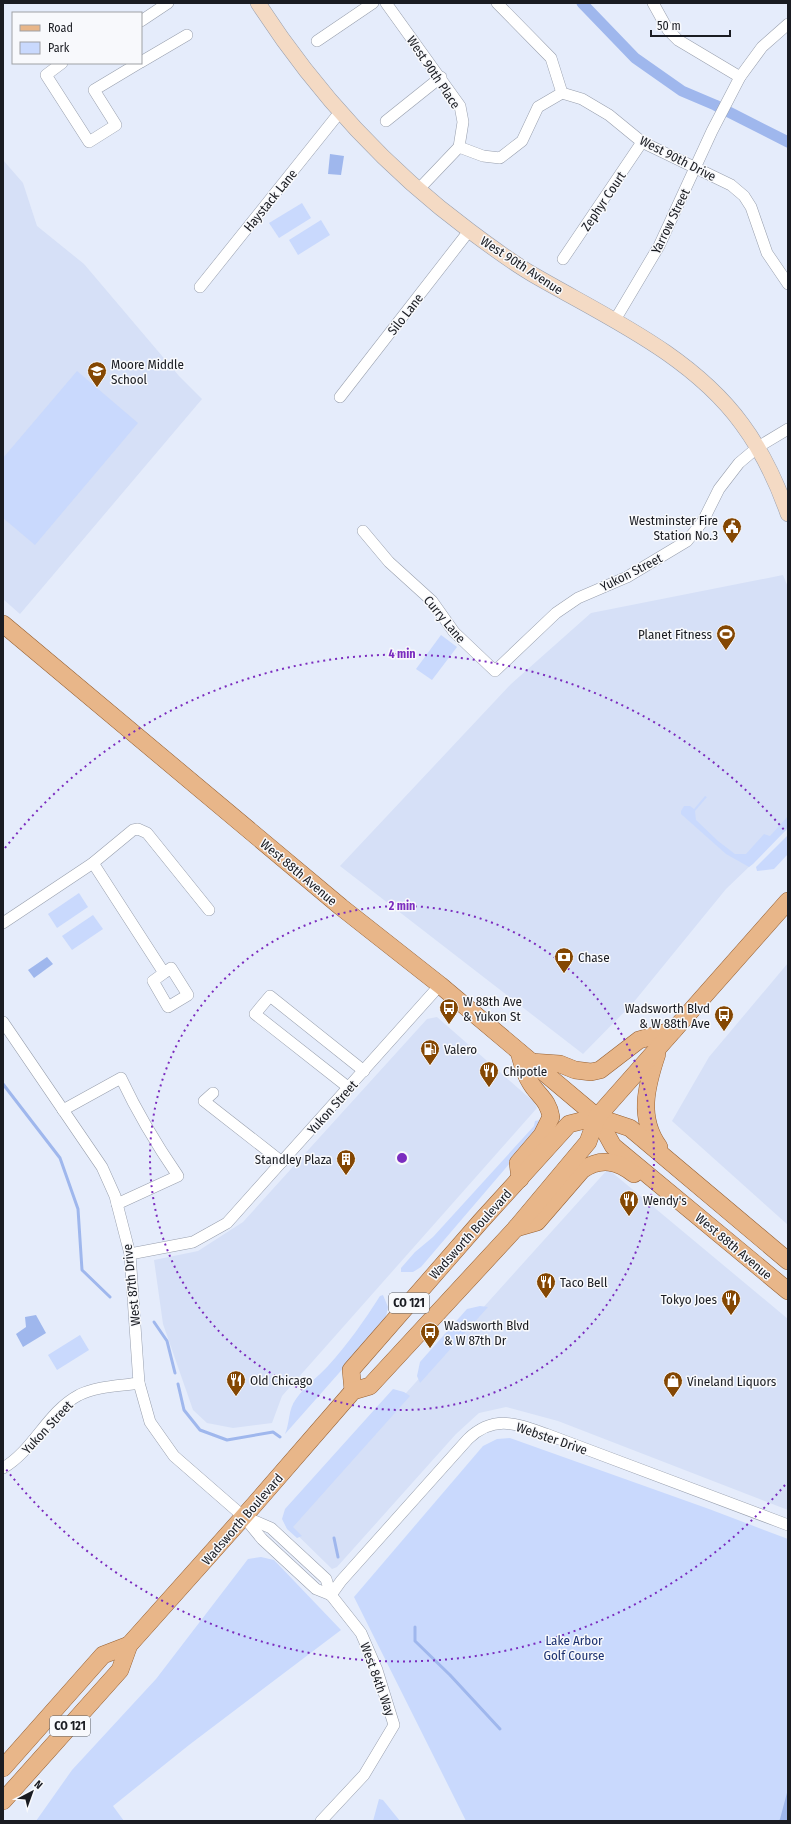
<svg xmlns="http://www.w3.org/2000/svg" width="791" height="1824" viewBox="0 0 791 1824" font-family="'Fira Sans Condensed',sans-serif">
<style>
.built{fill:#d6e0f7}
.green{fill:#c9d9fd}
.water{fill:#9fb7ed}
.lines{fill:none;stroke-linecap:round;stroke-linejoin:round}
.stream{stroke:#9fb7ed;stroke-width:3}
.canal{stroke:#9fb7ed;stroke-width:11}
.street-casing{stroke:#989fad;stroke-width:12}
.secondary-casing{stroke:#989fad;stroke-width:16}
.primary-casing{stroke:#966032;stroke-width:18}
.street{stroke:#fff;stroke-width:11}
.secondary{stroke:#f4dac4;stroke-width:15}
.primary{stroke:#e8b689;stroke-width:17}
.ring{fill:none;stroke:#7b2cbf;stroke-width:2;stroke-dasharray:2 4}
.labels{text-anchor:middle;stroke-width:3;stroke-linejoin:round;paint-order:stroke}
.shield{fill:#f8f9fc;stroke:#5d5e63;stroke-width:1}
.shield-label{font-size:12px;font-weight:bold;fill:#1a1c22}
.street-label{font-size:13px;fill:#1a1c22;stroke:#f8f9fc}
.poi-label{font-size:13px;fill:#1a1c22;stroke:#f8f9fc;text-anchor:start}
.park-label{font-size:13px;fill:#1c3271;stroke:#f8f9fc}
.centre{fill:#7b2cbf;stroke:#f8f9fc;stroke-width:2}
.ring-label{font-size:12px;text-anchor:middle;font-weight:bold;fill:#7b2cbf;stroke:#f8f9fc;stroke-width:3;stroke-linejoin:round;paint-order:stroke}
</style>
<rect width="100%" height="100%" fill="#e5ecfb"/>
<g class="built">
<path d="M 3,160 L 23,183 L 37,226 L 84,264 L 179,376 L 202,399 L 20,614 L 3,599 Z"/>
<path d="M 783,575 L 788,587 L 788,822 L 752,864 L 726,889 L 633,1003 L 583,1054 L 340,866 L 511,684 L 591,613 Z"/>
<path d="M 788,963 L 788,1225 L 672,1121 L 709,1057 Z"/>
<path d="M 437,1017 L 534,1102 L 537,1108 L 282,1396 L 272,1423 L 233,1428 L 207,1423 L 193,1410 L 163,1324 L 154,1260 L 198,1251 L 243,1222 L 427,1019 Z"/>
<path d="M 608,1169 L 788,1319 L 788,1510 L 558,1421 L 506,1407 L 479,1413 L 456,1434 L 337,1567 L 332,1569 L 287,1525 Z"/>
</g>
<g class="green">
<path d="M 302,203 L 311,218 L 279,238 L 269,223 Z"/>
<path d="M 321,220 L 330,235 L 298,255 L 289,240 Z"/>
<path d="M 77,371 L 138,423 L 35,545 L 3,518 L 3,458 Z"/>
<path d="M 441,635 L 457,647 L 432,680 L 416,669 Z"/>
<path d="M 705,796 L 707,797 L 695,811 L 696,820 L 718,841 L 735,854 L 746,854 L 764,834 L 770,836 L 788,816 L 788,828 L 753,864 L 749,867 L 726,854 L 681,814 L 681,811 L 684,806 L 690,806 L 694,809 Z"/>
<path d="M 788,835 L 788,854 L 774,869 L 757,871 L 756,867 Z"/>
<path d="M 79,893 L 88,907 L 57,928 L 48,914 Z"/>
<path d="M 93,915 L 103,929 L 72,950 L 62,936 Z"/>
<path d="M 540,1120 L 534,1135 L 421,1267 L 413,1272 L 401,1272 L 401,1268 L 415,1252 L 433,1237 L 534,1126 L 535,1121 Z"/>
<path d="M 383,1295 L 388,1307 L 385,1321 L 285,1434 C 290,1423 288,1409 296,1399 C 305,1386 318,1377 328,1366 C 348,1344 364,1321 380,1296 Z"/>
<path d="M 480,1306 L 488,1307 L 420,1383 L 417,1376 L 420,1362 L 467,1309 Z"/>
<path d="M 80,1335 L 89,1350 L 57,1370 L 48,1355 Z"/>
<path d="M 393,1389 L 404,1392 L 410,1396 L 293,1527 L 302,1536 L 297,1538 L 287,1529 L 282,1519 L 285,1509 Z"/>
<path d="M 510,1438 L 709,1509 L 788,1539 L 788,1821 L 466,1821 L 354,1597 L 483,1446 L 497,1439 Z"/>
<path d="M 261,1557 L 274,1560 L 341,1630 L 189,1745 L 113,1806 L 124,1821 L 36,1821 L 72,1770 L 156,1679 L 248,1559 Z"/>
<path d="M 379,1799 L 383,1800 L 400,1821 L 373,1821 Z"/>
</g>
<g class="water">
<path d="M 330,154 L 344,156 L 341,175 L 328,174 Z"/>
<path d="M 47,957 L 53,964 L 34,978 L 28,970 Z"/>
<path d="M 36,1315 L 46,1333 L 23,1347 L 16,1334 L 26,1327 L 25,1317 Z"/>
<path d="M 788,1789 L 788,1821 L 779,1821 L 780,1819 Z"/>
</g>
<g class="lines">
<g class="stream">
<path d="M 3,1084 L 60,1158 L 78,1209 L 82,1270 L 110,1297"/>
<path d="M 154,1322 L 167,1341 L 175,1373"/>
<path d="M 178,1384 L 184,1410 L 200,1430 L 227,1440 L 273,1432 L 280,1437"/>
<path d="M 334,1538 L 338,1557"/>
<path d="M 415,1627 L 415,1641 L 450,1675 L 500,1729"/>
</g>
<path class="canal" d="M 582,3 L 635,58 L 682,91 L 715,105 L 788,142"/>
<defs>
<g id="street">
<path d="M 386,3 L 460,106 L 463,122 L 459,147"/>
<path d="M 497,3 L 551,58 L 562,93 L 582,99 L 609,115 L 642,142 L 731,185 L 744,196 L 751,207 L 767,253 L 788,284"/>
<path d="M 653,3 L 668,30 L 678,40 L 740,77"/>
<path d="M 141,21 L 168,3"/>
<path d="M 317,41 L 373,3"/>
<path d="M 141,62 L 187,35"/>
<path d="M 62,63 L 46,75 L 89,142 L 116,125 L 94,90 L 139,63"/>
<path d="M 386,121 L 441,77"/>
<path d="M 459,147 L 483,156 L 500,158 L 522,141 L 538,107 L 562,93"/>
<path d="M 418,190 L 459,147"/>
<path d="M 563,259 L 642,142"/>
<path d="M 200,287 L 340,112"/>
<path d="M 615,320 L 659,246 L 712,131 L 740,77 L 762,47 L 788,24"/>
<path d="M 340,397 L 469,231"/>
<path d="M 363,531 L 389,562 L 432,601 L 454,632 L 495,671 L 556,613 L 578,598 L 627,577 L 687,541 L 703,521 L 719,489 L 739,463 L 758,447 L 788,429"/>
<path d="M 93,863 L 164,973 L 171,968 L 188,995 L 168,1007 L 153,981 L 164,973"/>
<path d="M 3,923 L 93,863 L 133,830 L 138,829 L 147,833 L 209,910"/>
<path d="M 3,1022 L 102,1167 L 115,1196 L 130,1254 L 139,1383 L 150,1422 L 174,1456 L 244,1517 L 262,1539 L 316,1589 L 331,1595"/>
<path d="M 349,1088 L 255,1014 L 270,996 L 364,1071"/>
<path d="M 213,1093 L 204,1101 L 282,1162"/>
<path d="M 63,1110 L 121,1078 C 137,1112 156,1144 178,1176 L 117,1204"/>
<path d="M 130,1254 L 193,1242 L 227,1223 L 440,985"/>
<path d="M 3,1468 C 34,1450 47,1412 79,1395 C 97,1386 120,1386 139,1383"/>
<path d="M 245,1517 L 271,1528 L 326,1579 L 331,1595 L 361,1633 L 377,1670 L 394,1725 L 364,1775 L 321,1821"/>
<path d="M 331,1595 L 341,1581 L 468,1439 C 494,1414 517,1424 546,1434 L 788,1525"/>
</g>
<path id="secondary" d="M 258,3 C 315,91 385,168 470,231 C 490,246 510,261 532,274 C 604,316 691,354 742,424 C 762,451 777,483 788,514"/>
<g id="primary">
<path d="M 3,624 L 341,907 L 440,985 L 597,1117 L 613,1146 L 788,1291"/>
<path d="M 519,1052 C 522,1062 524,1073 530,1082 C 538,1096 548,1099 551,1117 L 542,1135 L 518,1163 L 520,1179"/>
<path d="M 657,1054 C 646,1087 638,1118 659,1147"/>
<path d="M 531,1062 L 560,1064 L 575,1070 L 591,1072 L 600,1070 L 639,1040 L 674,1030"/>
<path d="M 597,1117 L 630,1128 L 788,1261"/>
<path d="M 516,1228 L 537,1222 L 582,1170 C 601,1157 618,1161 634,1174"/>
<path d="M 353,1391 L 351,1370 L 481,1221 L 569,1124 L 597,1117"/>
<path d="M 3,1768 L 103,1655 L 129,1645"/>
<path d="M 3,1801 L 120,1670 L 129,1645 L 254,1505 L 353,1391 L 370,1386 L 516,1228 L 588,1142 L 597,1117 L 788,901"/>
</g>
</defs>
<use href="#street" class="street-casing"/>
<use href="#secondary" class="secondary-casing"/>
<use href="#primary" class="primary-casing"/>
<use href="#street" class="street"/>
<use href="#secondary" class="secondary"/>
<use href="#primary" class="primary"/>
</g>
<g class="ring">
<circle cx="402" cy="1158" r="252"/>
<path d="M785 1485A504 504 0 0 1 5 1468M5 848A504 504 0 0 1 785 831"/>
</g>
<defs>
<symbol id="school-pin" viewBox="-11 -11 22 30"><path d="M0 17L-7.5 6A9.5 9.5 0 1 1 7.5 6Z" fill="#844703" stroke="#f8f9fc"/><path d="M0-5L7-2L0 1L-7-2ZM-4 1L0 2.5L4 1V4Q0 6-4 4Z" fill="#fff"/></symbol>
<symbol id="civic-pin" viewBox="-11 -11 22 30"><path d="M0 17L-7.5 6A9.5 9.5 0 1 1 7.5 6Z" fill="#844703" stroke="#f8f9fc"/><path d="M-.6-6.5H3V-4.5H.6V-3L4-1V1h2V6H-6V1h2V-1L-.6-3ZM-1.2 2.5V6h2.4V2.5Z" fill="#fff"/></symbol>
<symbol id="stadium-pin" viewBox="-11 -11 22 30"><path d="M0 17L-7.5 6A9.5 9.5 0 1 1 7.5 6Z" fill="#844703" stroke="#f8f9fc"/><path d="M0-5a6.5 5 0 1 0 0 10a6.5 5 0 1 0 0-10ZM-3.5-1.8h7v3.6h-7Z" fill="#fff"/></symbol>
<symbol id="bank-pin" viewBox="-11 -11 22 30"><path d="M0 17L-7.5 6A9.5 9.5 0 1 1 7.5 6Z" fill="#844703" stroke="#f8f9fc"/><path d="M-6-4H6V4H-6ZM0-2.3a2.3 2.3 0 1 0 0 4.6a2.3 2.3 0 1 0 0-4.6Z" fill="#fff"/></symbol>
<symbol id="bus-pin" viewBox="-11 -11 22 30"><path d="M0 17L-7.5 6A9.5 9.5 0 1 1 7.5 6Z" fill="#844703" stroke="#f8f9fc"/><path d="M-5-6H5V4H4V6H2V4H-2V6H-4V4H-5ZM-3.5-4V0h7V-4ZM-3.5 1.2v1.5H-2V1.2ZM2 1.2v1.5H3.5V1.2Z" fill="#fff"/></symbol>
<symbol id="fuel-pin" viewBox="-11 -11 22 30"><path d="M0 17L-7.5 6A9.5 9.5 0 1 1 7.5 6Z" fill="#844703" stroke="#f8f9fc"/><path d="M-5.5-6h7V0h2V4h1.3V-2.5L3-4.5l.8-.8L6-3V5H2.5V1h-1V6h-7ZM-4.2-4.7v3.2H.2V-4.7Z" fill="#fff"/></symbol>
<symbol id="restaurant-pin" viewBox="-11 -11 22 30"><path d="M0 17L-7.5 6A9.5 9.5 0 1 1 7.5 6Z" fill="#844703" stroke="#f8f9fc"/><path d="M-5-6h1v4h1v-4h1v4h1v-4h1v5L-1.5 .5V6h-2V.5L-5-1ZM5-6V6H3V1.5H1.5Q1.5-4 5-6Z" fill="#fff"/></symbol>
<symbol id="building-pin" viewBox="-11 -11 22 30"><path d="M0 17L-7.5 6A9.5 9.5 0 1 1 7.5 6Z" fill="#844703" stroke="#f8f9fc"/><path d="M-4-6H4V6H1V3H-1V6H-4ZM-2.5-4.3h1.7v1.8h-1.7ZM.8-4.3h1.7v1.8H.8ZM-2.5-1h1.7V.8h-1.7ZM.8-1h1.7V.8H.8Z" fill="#fff"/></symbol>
<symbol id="shop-pin" viewBox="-11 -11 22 30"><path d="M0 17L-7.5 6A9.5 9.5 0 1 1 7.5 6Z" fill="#844703" stroke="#f8f9fc"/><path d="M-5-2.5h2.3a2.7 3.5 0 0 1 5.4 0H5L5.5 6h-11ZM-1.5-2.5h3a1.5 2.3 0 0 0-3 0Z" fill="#fff"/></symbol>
</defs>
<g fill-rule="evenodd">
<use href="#school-pin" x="86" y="360" width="22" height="30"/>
<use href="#civic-pin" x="721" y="516" width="22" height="30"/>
<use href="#stadium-pin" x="715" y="623" width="22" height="30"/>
<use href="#bank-pin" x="553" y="946" width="22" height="30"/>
<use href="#bus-pin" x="438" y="997" width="22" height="30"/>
<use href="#bus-pin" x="713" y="1004" width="22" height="30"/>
<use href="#fuel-pin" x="419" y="1038" width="22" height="30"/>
<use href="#restaurant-pin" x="478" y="1060" width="22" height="30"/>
<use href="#building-pin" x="335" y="1148" width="22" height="30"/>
<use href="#restaurant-pin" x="618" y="1189" width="22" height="30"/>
<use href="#restaurant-pin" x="535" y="1271" width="22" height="30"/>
<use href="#restaurant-pin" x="720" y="1288" width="22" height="30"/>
<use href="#bus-pin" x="419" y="1321" width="22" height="30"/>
<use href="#restaurant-pin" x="225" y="1369" width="22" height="30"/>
<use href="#shop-pin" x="662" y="1370" width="22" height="30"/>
</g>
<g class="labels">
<g class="shield">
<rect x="389" y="1293" width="40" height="20" rx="3"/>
<rect x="50" y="1716" width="40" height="20" rx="3"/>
</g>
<g class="shield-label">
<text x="409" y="1307">CO 121</text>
<text x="70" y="1730">CO 121</text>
</g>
<g class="street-label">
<text transform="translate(434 72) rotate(56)" y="5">West 90th Place</text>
<text transform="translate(678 158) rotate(27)" y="5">West 90th Drive</text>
<text transform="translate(270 200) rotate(-51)" y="5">Haystack Lane</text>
<text transform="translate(603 201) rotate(-56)" y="5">Zephyr Court</text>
<text transform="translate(670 221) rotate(-64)" y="5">Yarrow Street</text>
<text transform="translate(522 265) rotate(33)" y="5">West 90th Avenue</text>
<text transform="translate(405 314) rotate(-52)" y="5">Silo Lane</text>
<text transform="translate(631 572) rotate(-27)" y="5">Yukon Street</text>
<text transform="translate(445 619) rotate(50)" y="5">Curry Lane</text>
<text transform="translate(299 872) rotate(40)" y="5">West 88th Avenue</text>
<text transform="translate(332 1107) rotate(-48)" y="5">Yukon Street</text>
<text transform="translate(470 1234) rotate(-48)" y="5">Wadsworth Boulevard</text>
<text transform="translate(734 1246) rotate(40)" y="5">West 88th Avenue</text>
<text transform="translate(131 1285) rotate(-96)" y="5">West 87th Drive</text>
<text transform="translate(47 1427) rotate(-47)" y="5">Yukon Street</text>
<text transform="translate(552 1438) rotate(19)" y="5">Webster Drive</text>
<text transform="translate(242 1519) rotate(-49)" y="5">Wadsworth Boulevard</text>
<text transform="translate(378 1679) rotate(70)" y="5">West 84th Way</text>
</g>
<g class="poi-label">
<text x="111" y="369">Moore Middle<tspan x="111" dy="15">School</tspan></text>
<text x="718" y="525" text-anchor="end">Westminster Fire<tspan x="718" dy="15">Station No.3</tspan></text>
<text x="712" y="639" text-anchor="end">Planet Fitness</text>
<text x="578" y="962">Chase</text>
<text x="463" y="1006">W 88th Ave<tspan x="463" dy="15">&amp; Yukon St</tspan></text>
<text x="710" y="1013" text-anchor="end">Wadsworth Blvd<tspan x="710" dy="15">&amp; W 88th Ave</tspan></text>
<text x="444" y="1054">Valero</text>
<text x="503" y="1076">Chipotle</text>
<text x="332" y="1164" text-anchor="end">Standley Plaza</text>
<text x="643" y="1205">Wendy's</text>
<text x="560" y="1287">Taco Bell</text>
<text x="717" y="1304" text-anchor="end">Tokyo Joes</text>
<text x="444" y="1330">Wadsworth Blvd<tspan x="444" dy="15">&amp; W 87th Dr</tspan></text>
<text x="250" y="1385">Old Chicago</text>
<text x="687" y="1386">Vineland Liquors</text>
</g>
<g class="park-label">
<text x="574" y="1645">Lake Arbor<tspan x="574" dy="15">Golf Course</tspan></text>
</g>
</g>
<circle cx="402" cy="1158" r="6" class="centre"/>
<g class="ring-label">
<text x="402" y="658">4 min</text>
<text x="402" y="910">2 min</text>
</g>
<rect width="791" height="1824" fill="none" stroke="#1a1c22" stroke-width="8"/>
<rect x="12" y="12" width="130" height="52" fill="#f8f9fc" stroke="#9fa1a5"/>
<rect x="20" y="25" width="20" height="6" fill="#e8b689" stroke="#9fa1a5"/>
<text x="48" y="32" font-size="12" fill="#1a1c22">Road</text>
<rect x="20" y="42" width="20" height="12" fill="#c9d9fd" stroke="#9fa1a5"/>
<text x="48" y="52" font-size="12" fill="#1a1c22">Park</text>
<g transform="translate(32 1792) rotate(41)" stroke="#f8f9fc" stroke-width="3" paint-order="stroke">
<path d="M0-3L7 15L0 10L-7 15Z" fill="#1a1c22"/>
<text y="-6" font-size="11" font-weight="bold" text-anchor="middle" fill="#1a1c22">N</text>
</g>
<path d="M651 30v6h79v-6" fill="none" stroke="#1a1c22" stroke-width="2"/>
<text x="657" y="30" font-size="12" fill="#1a1c22" stroke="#f8f9fc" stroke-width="3" paint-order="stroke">50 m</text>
</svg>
